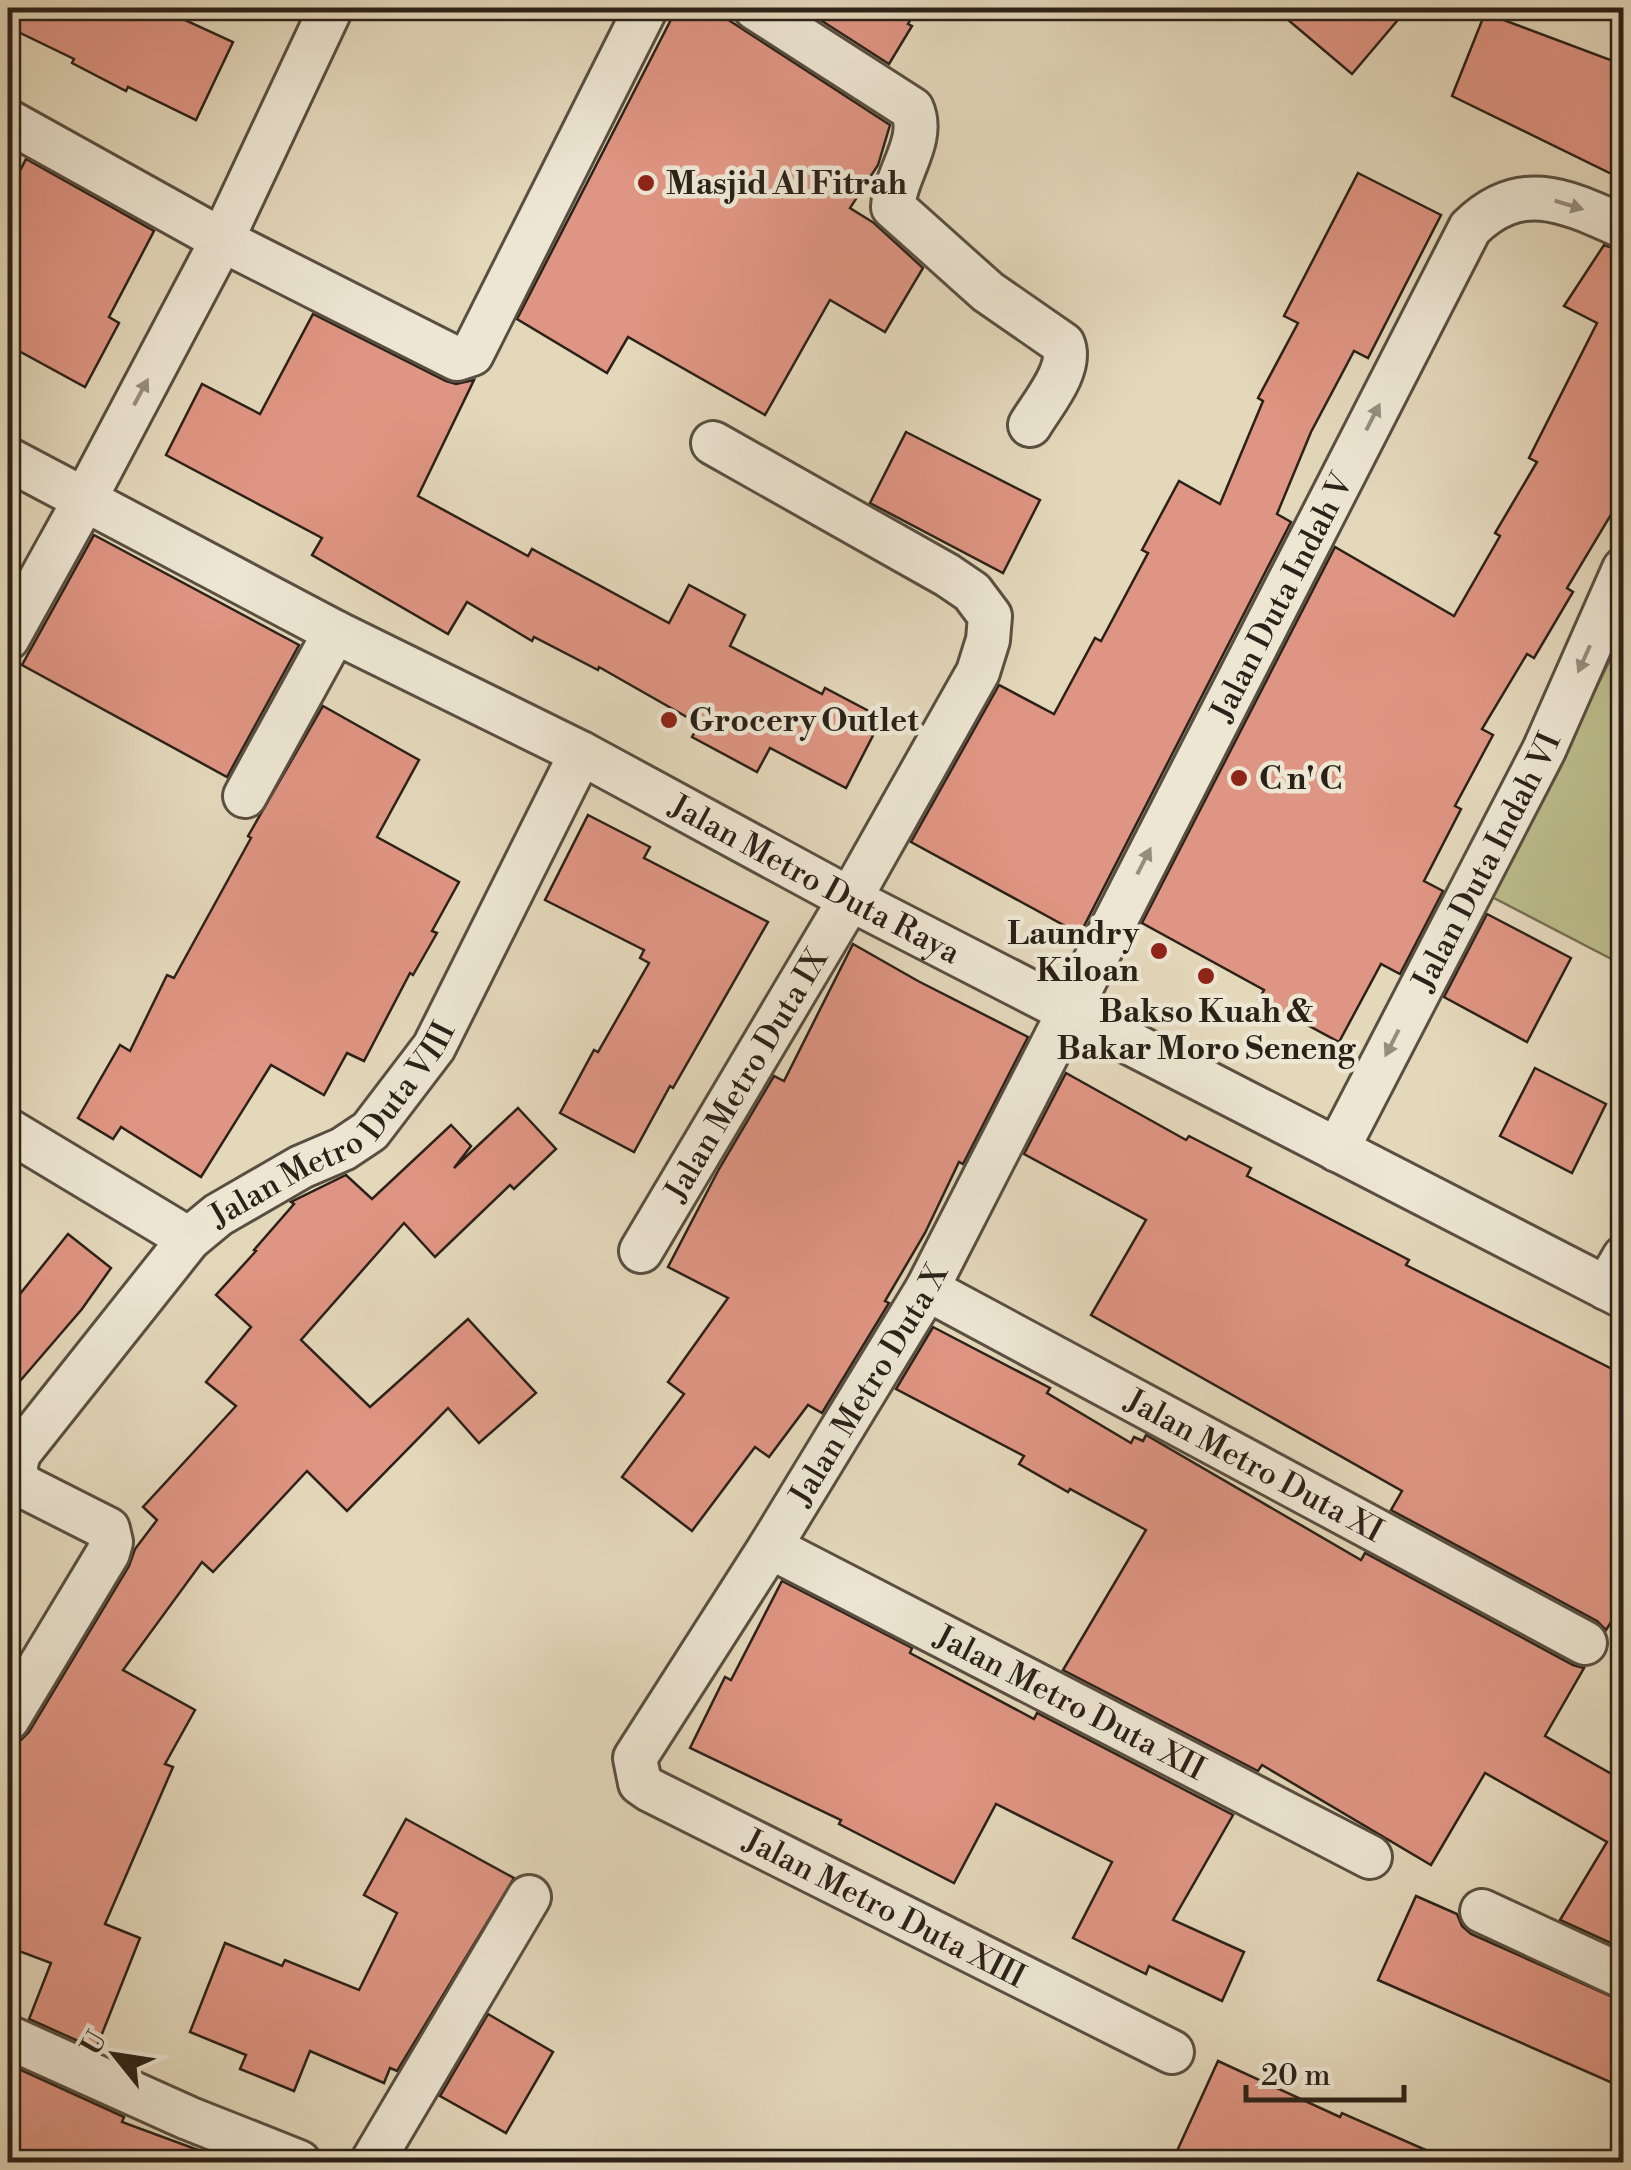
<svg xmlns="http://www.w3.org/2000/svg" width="1631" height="2170" viewBox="0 0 1631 2170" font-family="'Libre Bodoni',serif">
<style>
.green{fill:#bcbc8b;stroke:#746e52;stroke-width:2.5}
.building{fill:#df9583;stroke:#2b2118;stroke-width:2.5}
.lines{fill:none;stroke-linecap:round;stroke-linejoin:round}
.street-casing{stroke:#594f41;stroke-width:48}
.street{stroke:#ede6d3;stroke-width:42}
.oneway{fill:#968d7f}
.poi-dot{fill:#8f2418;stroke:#ede6d3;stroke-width:4}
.labels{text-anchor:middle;stroke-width:9;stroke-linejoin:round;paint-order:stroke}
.poi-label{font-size:32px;font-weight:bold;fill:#2b2118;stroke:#ede6d3;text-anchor:start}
.street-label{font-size:32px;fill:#2b2118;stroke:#ede6d3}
</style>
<rect width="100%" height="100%" fill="#e4d8bb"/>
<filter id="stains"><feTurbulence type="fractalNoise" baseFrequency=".002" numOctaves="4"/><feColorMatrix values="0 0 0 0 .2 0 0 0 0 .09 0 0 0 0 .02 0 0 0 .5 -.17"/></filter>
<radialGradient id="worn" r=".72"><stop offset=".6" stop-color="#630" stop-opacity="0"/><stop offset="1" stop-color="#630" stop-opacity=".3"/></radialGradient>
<path class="green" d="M 1623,634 L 1623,965 L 1492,897 Z"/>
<g class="building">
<path d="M 8,8 L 159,8 L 233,42 L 196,120 L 128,87 L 126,91 L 72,63 L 74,59 L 8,27 Z"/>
<path d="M 677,8 L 710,8 L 890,125 L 878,165 L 850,208 L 874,223 L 923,268 L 885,332 L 830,300 L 765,415 L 628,337 L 607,373 L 517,319 Z"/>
<path d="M 831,8 L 917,8 L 908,24 L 912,26 L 889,64 L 822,21 Z"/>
<path d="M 1274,8 L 1408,8 L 1352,74 Z"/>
<path d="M 1485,13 L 1624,65 L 1624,180 L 1452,96 Z"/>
<path d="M 26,159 L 154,231 L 109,317 L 119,323 L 85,387 L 8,345 L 8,194 Z"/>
<path d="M 1358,173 L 1441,215 L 1368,358 L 1354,351 L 1311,432 L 1277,514 L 1291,522 L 1080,934 L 911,842 L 999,685 L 1054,714 L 1095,638 L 1101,641 L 1148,553 L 1142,550 L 1179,481 L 1220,504 L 1263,401 L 1258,398 L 1298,323 L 1284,316 Z"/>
<path d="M 1604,245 L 1624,252 L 1624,485 L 1612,513 L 1567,588 L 1573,592 L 1534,658 L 1527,654 L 1482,729 L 1493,735 L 1455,806 L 1461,809 L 1424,881 L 1443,891 L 1400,974 L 1381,964 L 1339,1042 L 1259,999 L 1264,990 L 1142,923 L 1335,547 L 1454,616 L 1500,536 L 1495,533 L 1537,462 L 1529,458 L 1597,323 L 1564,306 Z"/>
<path d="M 313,314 L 446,381 L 456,384 L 474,380 L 418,496 L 528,556 L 532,549 L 669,623 L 689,585 L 745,615 L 730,646 L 822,694 L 825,688 L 882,718 L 846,788 L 770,748 L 757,772 L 692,737 L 699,724 L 599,667 L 598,670 L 534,637 L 532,641 L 467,602 L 448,634 L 312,555 L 322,538 L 166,455 L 202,384 L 260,414 Z"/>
<path d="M 906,432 L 1040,500 L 1003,573 L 870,503 Z"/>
<path d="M 94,535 L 299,645 L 227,777 L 22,665 Z"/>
<path d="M 323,706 L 419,760 L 377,837 L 459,882 L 432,931 L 437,933 L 413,975 L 410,973 L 364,1061 L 347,1053 L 324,1095 L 271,1065 L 201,1177 L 121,1127 L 113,1139 L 78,1118 L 120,1045 L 130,1051 L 167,975 L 174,978 L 251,838 L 248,836 Z"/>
<path d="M 588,815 L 650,847 L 644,858 L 768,922 L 673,1088 L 670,1086 L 634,1152 L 560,1113 L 594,1050 L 598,1052 L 649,963 L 640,958 L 644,950 L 545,900 Z"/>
<path d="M 1487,914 L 1571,958 L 1527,1042 L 1444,997 Z"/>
<path d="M 853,944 L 918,981 L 1028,1037 L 963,1164 L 959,1162 L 925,1233 L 885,1301 L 889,1303 L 822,1413 L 808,1405 L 769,1457 L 755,1447 L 692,1531 L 622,1477 L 684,1394 L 668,1382 L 728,1298 L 668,1267 L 719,1169 L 774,1076 L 784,1081 Z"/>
<path d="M 1535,1068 L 1606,1104 L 1572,1173 L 1500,1136 Z"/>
<path d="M 1066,1073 L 1186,1140 L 1189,1136 L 1251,1168 L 1247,1176 L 1409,1260 L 1406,1265 L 1624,1375 L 1624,1602 L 1606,1630 L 1597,1621 L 1391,1510 L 1402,1491 L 1091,1315 L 1146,1220 L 1024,1154 Z"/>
<path d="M 518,1108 L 556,1149 L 514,1189 L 510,1185 L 435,1257 L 404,1223 L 301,1340 L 370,1407 L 468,1319 L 536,1393 L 479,1443 L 448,1408 L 347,1511 L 307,1471 L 213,1572 L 202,1562 L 123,1670 L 195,1710 L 165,1764 L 173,1767 L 105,1924 L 140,1938 L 96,2049 L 29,2019 L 51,1963 L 8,1947 L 8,1744 L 21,1740 L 29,1732 L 129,1566 L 135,1549 L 157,1520 L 143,1507 L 236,1406 L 206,1382 L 251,1327 L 216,1295 L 256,1251 L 254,1250 L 294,1204 L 291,1202 L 346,1175 L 372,1199 L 451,1125 L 471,1146 L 454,1168 Z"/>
<path d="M 68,1234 L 111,1268 L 82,1309 L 8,1395 L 8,1309 Z"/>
<path d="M 933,1327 L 1050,1388 L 1047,1393 L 1131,1443 L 1134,1437 L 1143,1441 L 1146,1435 L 1361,1560 L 1365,1553 L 1573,1665 L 1584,1668 L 1545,1736 L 1624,1781 L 1624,1949 L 1560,1920 L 1607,1842 L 1485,1773 L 1431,1865 L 1262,1765 L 1258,1771 L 1063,1670 L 1146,1530 L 1070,1489 L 1068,1492 L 1019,1464 L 1024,1456 L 896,1389 Z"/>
<path d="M 782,1581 L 912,1648 L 910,1653 L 1034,1719 L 1037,1713 L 1233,1815 L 1173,1920 L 1244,1952 L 1222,2001 L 1149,1966 L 1146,1974 L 1073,1938 L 1112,1862 L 996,1804 L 954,1883 L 839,1824 L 841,1820 L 690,1748 L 725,1677 L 731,1680 Z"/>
<path d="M 406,1819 L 514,1878 L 397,2071 L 390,2068 L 384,2083 L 310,2051 L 294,2091 L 240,2069 L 246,2055 L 190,2032 L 225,1943 L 282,1966 L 285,1960 L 359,1990 L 397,1913 L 364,1895 Z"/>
<path d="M 1416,1896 L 1457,1914 L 1462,1926 L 1471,1934 L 1624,2002 L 1624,2088 L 1378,1980 Z"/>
<path d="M 488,2014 L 553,2052 L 506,2133 L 440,2096 Z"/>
<path d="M 1218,2061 L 1340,2117 L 1342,2113 L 1453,2162 L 1172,2162 Z"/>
<path d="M 8,2064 L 124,2117 L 122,2122 L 220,2158 L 219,2162 L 8,2162 Z"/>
</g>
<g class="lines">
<defs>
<g id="street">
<path d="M 755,8 L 912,109 C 926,140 895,174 893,207 L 988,292 L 1063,344 C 1073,369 1043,403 1030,425"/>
<path d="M 8,121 L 222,240 L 457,359 L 472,354 L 646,8"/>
<path id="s1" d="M 8,459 L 335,632 L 581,753 L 850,899 L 1624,1297"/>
<path d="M 8,638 L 85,499 L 222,240 L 331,8"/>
<path d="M 245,796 L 335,632"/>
<path d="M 8,1130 L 189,1239"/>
<path id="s2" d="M 1337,1150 L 1544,750 L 1624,569"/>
<path id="s3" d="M 641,1251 L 850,899 L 978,672 L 988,640 L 990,616 L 972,592 L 947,575 L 713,443"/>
<path d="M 1606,1288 L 1624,1257"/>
<path id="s4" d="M 927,1289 L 1585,1643"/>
<path id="s5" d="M 770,1547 L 1370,1857"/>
<path id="s6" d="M 8,1719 L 108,1553 L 111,1542 L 108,1529 L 21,1485 L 15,1469 L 19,1453 L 189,1239 L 218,1215 L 301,1167 L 343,1149 L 370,1131 L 434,1047 L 581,753"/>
<path d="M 1482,1911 L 1624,1977"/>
<path d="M 8,2037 L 188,2118 L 299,2162"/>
<path id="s7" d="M 1172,2052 L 650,1790 L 640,1783 L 635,1758 L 770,1547 L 927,1289 L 1470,228 C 1521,178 1566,201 1624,227"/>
<path d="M 372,2162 L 529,1897"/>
</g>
</defs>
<use href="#street" class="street-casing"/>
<use href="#street" class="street"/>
</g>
<defs><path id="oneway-solid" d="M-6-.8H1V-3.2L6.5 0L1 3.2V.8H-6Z" transform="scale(2.5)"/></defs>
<g class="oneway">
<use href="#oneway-solid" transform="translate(1569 205) rotate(17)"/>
<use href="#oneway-solid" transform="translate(141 392) rotate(-62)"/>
<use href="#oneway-solid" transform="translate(1373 417) rotate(-63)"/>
<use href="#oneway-solid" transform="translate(1584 659) rotate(114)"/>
<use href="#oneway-solid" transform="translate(1144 861) rotate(-63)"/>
<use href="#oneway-solid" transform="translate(1392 1043) rotate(117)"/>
</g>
<g class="poi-dot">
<circle cx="646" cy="183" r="10"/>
<circle cx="669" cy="720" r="10"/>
<circle cx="1239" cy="778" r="10"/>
<circle cx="1159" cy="951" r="10"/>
<circle cx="1206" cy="976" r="10"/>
</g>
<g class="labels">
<g class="poi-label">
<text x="666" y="194">Masjid Al Fitrah</text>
<text x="689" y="731">Grocery Outlet</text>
<text x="1259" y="789">C n' C</text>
<text x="1139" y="944" text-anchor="end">Laundry<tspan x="1139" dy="37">Kiloan</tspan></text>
<text x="1206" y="1022" text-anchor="middle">Bakso Kuah &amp;<tspan x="1206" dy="37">Bakar Moro Seneng</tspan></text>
</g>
<g class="street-label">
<text dy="11" stroke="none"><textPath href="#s7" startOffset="1952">Jalan Duta Indah V</textPath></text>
<text dy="11" stroke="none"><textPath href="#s2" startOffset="325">Jalan Duta Indah VI</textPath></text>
<text dy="11" stroke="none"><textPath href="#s1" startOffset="910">Jalan Metro Duta Raya</textPath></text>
<text dy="11" stroke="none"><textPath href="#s3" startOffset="205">Jalan Metro Duta IX</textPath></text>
<text dy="11" stroke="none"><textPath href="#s6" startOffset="810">Jalan Metro Duta VIII</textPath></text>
<text dy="11" stroke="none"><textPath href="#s7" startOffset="1062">Jalan Metro Duta X</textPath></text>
<text dy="11" stroke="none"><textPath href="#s4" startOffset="372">Jalan Metro Duta XI</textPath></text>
<text dy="11" stroke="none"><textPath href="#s5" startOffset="338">Jalan Metro Duta XII</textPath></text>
<text transform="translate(885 1908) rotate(27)" y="11">Jalan Metro Duta XIII</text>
</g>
</g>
<rect width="1631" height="2170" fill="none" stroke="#e4d8bb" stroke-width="40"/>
<rect x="10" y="10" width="1611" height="2150" fill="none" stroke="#2b2118" stroke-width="5"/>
<rect x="20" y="20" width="1591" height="2130" fill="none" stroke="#2b2118" stroke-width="2.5"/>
<g transform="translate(115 2055) rotate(300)" stroke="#ede6d3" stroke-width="8" paint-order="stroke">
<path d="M0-8L18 38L0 25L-18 38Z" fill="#2b2118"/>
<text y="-15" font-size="28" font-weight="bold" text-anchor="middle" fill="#2b2118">U</text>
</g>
<path d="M1246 2085v15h158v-15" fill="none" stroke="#2b2118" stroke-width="5"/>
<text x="1261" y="2085" font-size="30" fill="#2b2118" stroke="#ede6d3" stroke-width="8" paint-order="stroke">20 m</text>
<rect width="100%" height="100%" filter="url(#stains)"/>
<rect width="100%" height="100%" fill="url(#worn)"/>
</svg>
